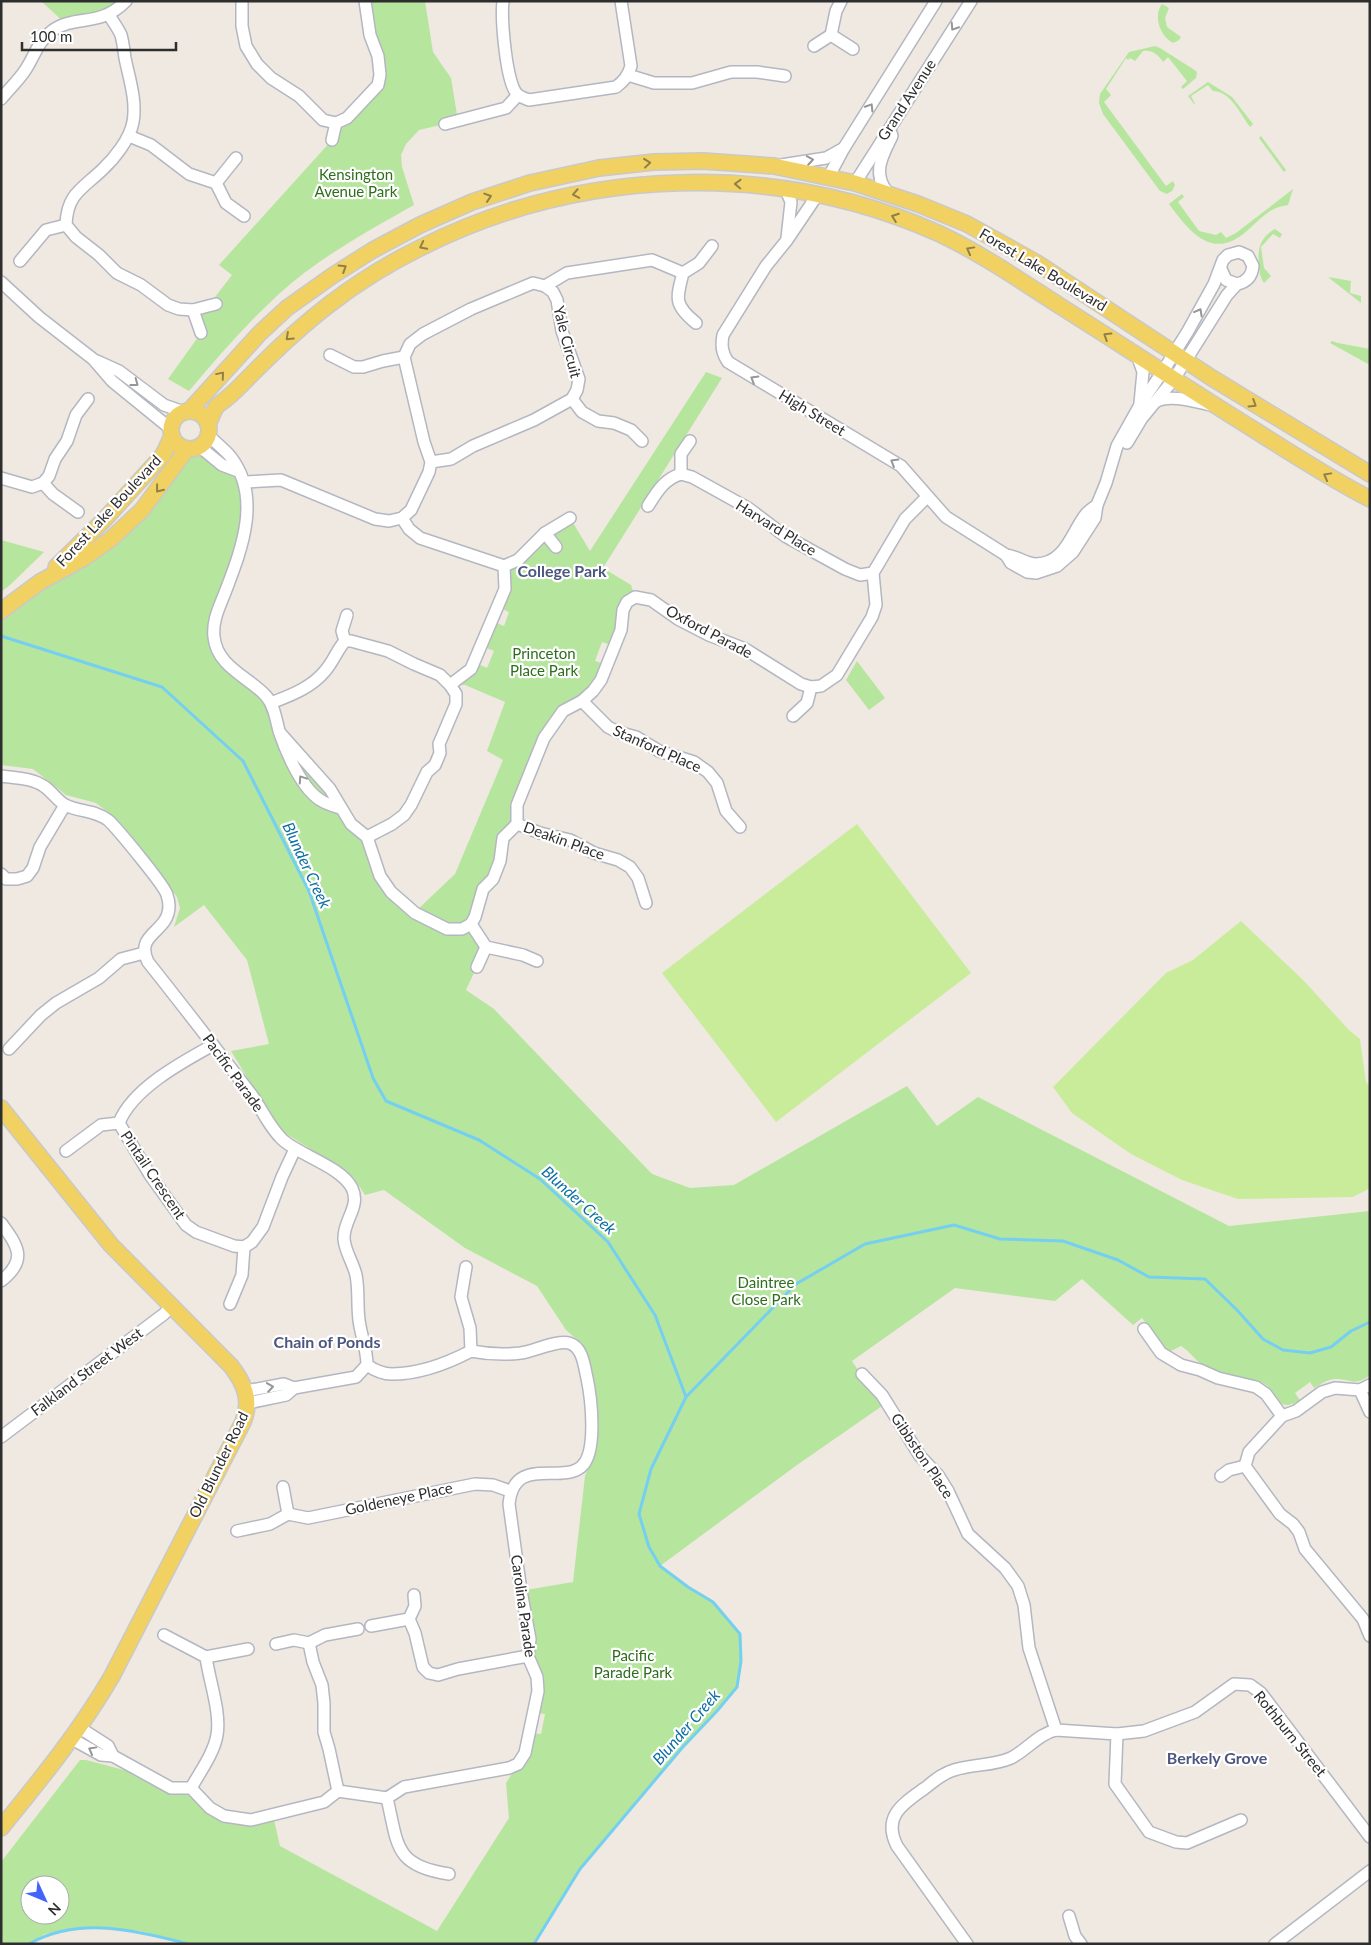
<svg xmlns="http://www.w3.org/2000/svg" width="1371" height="1945" viewBox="0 0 1371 1945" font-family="Lato,sans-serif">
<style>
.green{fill:#b6e59e;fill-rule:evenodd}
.pitch{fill:#c9ec9a}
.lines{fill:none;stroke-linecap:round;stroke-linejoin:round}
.stream{stroke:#75cff0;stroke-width:3}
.minor-casing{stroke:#b4b7c1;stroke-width:14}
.major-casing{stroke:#c9c9c9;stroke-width:18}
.minor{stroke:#fff;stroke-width:11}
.major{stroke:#f2d163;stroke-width:15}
.oneway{stroke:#969696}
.oneway2{stroke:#908048}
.labels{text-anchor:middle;stroke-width:4.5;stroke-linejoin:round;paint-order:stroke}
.street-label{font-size:15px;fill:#2e2e2e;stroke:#fff}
.park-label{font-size:15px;fill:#2c6e1b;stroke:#fff}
.neighbourhood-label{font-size:16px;font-weight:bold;fill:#4d5680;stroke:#fff}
.water-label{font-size:16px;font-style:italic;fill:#0d6fa3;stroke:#fff}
</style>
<rect width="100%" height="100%" fill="#efe9e1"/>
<g class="green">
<path d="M 41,1 L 126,1 L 66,24 Z"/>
<path d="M 365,1 L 425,1 L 433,52 L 451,78 L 458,121 L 419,130 L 406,144 L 401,155 L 402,167 L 414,205 C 368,231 320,257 280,293 C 247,323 218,357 189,391 L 168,379 L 201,333 L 193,310 L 216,304 L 215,297 L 232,275 L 219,265 L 332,140 L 336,123 L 378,85 Z"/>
<path d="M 1162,4 L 1169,8 L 1165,18 L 1167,27 L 1181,37 L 1179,40 L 1173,43 C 1160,36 1153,16 1162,4 Z"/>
<path d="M 1155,46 L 1160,48 L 1193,69 L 1197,72 L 1196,78 L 1183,89 L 1181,87 L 1187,81 L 1168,57 L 1163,62 C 1157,54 1153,50 1143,51 L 1135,61 L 1130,58 L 1128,60 L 1126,58 L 1106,89 L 1111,95 L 1104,102 L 1166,186 L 1173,181 L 1175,185 L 1172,191 L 1167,194 L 1160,191 L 1103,114 L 1099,103 L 1100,94 L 1129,52 Z"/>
<path d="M 1208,82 L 1232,97 L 1253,124 L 1250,127 C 1240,113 1230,91 1213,91 L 1208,85 L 1191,96 L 1195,104 L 1194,104 L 1188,96 Z"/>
<path d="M 1261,136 L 1286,170 L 1284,172 L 1259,138 Z"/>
<path d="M 1293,189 L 1288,205 C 1270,207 1262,218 1249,229 C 1214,262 1191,234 1169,204 L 1182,194 L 1184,197 L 1178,202 L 1199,231 L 1216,235 L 1221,232 L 1226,238 L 1236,233 Z"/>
<path d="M 1275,229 L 1282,234 L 1280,238 L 1273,234 L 1261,247 L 1264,268 L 1271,276 L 1264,283 C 1259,276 1260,272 1259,264 C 1257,248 1261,237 1275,229 Z"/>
<path d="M 1328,277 L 1351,281 L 1350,293 L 1361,296 L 1361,303 Z"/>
<path d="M 1332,341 L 1338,343 L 1370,349 L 1370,365 L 1330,343 Z"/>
<path d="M 706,372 L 722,378 L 603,568 L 631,585 L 635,597 L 627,602 L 601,680 L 544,738 L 517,824 L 503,838 L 471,924 L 486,947 L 466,990 L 494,1009 L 652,1174 L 690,1188 L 734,1185 L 907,1086 L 937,1126 L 978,1097 L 1229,1226 L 1370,1211 L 1370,1375 C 1355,1387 1351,1379 1336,1379 C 1328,1379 1321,1384 1314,1388 L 1310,1382 L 1295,1393 L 1300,1400 C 1274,1416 1280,1389 1261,1382 C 1249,1378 1235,1379 1222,1375 C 1216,1373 1210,1369 1205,1366 C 1196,1362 1191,1352 1181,1346 L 1171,1351 L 1167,1351 L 1142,1318 L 1133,1325 L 1082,1279 L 1055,1301 L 955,1288 L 852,1361 L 882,1406 L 797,1465 L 660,1566 L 688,1587 L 713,1602 L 740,1634 L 741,1661 L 737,1687 L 717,1711 L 682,1748 L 580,1869 L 534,1944 L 188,1944 L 140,1931 L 87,1927 L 45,1934 L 29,1944 L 1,1944 L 1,1862 L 80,1760 L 86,1760 L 124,1770 L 168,1789 L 189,1792 L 208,1810 L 274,1820 L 280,1846 L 437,1931 L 509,1818 L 506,1783 L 511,1775 L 522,1766 L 532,1733 L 541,1734 L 545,1714 L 536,1713 L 526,1590 L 573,1582 L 585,1476 L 594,1453 L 597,1432 L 598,1409 L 594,1381 L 587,1353 L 582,1344 L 566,1330 L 537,1286 L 465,1248 L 384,1190 L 365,1195 L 354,1178 L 347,1172 L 285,1133 L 275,1123 L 231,1051 L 269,1044 L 247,960 L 204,905 L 174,927 L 180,908 L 177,897 L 119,821 L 96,803 L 66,795 L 33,769 L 1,765 L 1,618 L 86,560 L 189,453 L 203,450 L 238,471 L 244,535 L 214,622 L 223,658 L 265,694 L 280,733 L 367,837 L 380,876 L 415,912 L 455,874 L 503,760 L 487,751 L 505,702 L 465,685 L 450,685 L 471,669 L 505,590 L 504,566 L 570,518 L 590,551 ZM 500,608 L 509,612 L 504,626 L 494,622 ZM 602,642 L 611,645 L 605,664 L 595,661 ZM 484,647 L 494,651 L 487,668 L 478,664 ZM 30,1885 L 60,1885 L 60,1915 L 30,1915 Z"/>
<path d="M 1,540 L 44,552 L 10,585 L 1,592 Z"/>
<path d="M 857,661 L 885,698 L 869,710 L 846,680 Z"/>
</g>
<g class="pitch">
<path d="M 857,824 L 971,973 L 776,1122 L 662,973 Z"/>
<path d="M 1241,921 L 1304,981 L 1349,1030 L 1360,1039 L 1366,1082 L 1370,1087 L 1370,1188 L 1353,1197 L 1238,1199 L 1182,1180 L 1131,1154 L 1072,1113 L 1053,1087 L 1166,973 L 1193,960 Z"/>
</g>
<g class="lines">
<g class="stream">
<path d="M 1,636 L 162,687 L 243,761 L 309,891 L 373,1078 L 386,1101 L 479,1140 L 540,1179 L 608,1242 L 655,1315 L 686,1397 L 651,1469 L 639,1514 L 649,1547 L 660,1566 L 688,1587 L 713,1602 L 740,1634 L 741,1661 L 737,1687 L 717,1711 L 682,1748 L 580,1869 L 534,1944"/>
<path d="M 686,1397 L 796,1284 L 865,1244 L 954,1225 L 1000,1239 L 1063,1241 L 1118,1260 L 1149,1277 L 1205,1279 L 1237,1310 L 1263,1339 L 1283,1350 L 1310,1353 L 1331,1347 L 1351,1331 L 1370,1322"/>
<path d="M 29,1944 C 78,1916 136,1930 188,1944"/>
</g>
<defs>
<g id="minor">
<path d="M 242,1 L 242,26 L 246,46 L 257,64 L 271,78 L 299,96 L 323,120 L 336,123"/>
<path d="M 503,1 C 501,18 506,86 518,95 C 521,97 526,99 529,100 L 616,87 C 624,81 628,76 631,66 L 621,1"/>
<path d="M 109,15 C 113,22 118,28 121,35 C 123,42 124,51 125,58 C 129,78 137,101 133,122 C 130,139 114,159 102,170 C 82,189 67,194 66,225 L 76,237 L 99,255 L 117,273 L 141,285 L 168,305 L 179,309 L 193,310"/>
<path d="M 831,35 L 836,11 L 841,1"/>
<path d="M 814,46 L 831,35 L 853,49"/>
<path d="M 628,75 L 654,83 L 692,83 L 731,72 L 757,72 L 785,76"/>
<path d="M 1,99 C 9,89 19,80 26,69 C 35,55 38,41 52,31 C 75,14 100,28 126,1"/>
<path d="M 445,124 L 506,108 L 518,95"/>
<path d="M 129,136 L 151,145 L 189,174 L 216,183 L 226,203 L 244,216"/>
<path d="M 332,140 L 336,123 L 347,118 L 378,85 L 380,75 L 378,56 L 370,35 L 365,1"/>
<path d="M 781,165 L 826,158 L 844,148"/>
<path d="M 828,178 L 844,148 L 936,1"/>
<path d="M 216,183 L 236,158"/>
<path d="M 855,183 L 971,1"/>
<path d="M 786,190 L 791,202 L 787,238"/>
<path d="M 888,193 C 871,173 883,155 892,136 L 891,133"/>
<path d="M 818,194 L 787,240 L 766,266 L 723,335 C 721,346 722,353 728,362 L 901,466 L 946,517 L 1006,555 C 1017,556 1026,564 1036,564 C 1066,564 1072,530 1087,513 C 1090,510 1094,507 1097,505"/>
<path d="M 20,261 L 46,230 L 66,225"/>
<path d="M 1,282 L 39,317 L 93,359 L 112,381 L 171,429"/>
<path d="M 545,286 L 567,273 L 652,260 L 683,273"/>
<path d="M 696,323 C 674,305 676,299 683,273 L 699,263 L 712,246"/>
<path d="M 201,333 L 193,310 L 216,304"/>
<path d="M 330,355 L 354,367 L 363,367 L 383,361 L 404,357"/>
<path d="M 1137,355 L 1143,372 L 1140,403"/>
<path d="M 97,361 L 119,371 L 164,405 L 184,412"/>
<path d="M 572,399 L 582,412 L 598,421 L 614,423 L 631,430 L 642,441"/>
<path d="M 1157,401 C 1172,394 1195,402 1211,405"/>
<path d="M 208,435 C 215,442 224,449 230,456 C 262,496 242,548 226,590 C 220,606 212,620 214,637 C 217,667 249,677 266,696 C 274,705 276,719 279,731 C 286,752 302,790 322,801 C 327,804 334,806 340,808"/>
<path d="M 1127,443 L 1142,418 L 1174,379 L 1227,295 L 1237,284"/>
<path d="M 200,447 L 222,465 L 238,471"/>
<path d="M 681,474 L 692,477 L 748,508 L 785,536 L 845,569 L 860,575 L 873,573"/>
<path d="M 1,478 L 32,487 L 43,483 L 49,476 L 55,459 L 67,441 L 76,415 L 88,399"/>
<path d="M 245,482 L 281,480 L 375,519 L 389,521 L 402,518 L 411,510 L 429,472 L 431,462 L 424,442 L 404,357 L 410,344 L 423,334 L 471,309 L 533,283 L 545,286 L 553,292 L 557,300 L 562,331 L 579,379 L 577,390 L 572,399 L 534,420 L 473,446 L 451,459 L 431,462"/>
<path d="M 43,483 L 53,494 L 78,512"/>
<path d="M 648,506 C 657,492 664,479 681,474 L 681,454 L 690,441"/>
<path d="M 402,518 L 409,529 L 420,538 L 504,566"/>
<path d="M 545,533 L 556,547"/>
<path d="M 1006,555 L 1011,563 L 1027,572 L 1036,573 L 1057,566 L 1073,552 L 1095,518 L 1097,505 L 1106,483 L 1117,446 L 1140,405 L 1163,371 L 1188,331 L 1214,284 L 1223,260 L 1228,255 L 1239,252 L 1248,256 L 1253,266 C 1252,276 1247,282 1237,284 L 1226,280 L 1221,269"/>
<path d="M 345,641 L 342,631 L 347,615"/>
<path d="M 450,685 L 471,669 L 505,589 L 504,566 L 518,560 L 545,533 L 570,518"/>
<path d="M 582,701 L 608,727 L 618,732 L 636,737 L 659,751 L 694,762 L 708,772 L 717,783 L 726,811 L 740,827"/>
<path d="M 271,703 C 291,695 311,688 325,671 C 333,662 337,650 345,641 L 351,641 L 388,651 L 414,664 L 440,675 L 450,685 L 456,694 L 456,704 L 439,744 L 440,753 L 435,765 L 427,772 L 411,805 L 404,815 L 392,824 L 367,837"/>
<path d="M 793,716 L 807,703 L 811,687"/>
<path d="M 280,733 L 330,789 L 351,824 L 367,837 L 380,876 L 391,892 L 415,913 L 447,929 L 462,929 L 471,924 L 475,917 L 483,889 L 493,879 L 500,861 L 503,838 L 517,824 L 517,805 L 544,738 L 563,711 L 582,701 L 593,691 L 601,680 L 621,630 L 623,610 L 627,602 L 635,597 L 651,600 L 678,619 L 709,635 L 745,649 L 801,684 L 811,687 L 821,686 L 837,675 L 872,617 L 876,605 L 873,573 L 905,519 L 927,497"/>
<path d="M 1,776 C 16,778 33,778 45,787 C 52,792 58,801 65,805 C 79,812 95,810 108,820 C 116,827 165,886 167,895 C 168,898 169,903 169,906 C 169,933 134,933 148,962 C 183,1006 217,1050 251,1094 C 262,1109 270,1129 284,1141 C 302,1156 341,1167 352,1188 C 361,1207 343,1220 344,1239 C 345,1252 353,1262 356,1275 C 359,1290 357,1305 359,1320 C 361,1336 367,1349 367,1365 L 356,1377 L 294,1388 L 284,1384 L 246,1391"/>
<path d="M 517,824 L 540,833 L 570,840 L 594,853 L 618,860 L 630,867 L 638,878 L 646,903"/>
<path d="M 1,874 L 6,879 L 17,879 L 27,876 L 33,868 L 40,847 L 65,805"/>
<path d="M 471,924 L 486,947 L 477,967"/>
<path d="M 486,947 L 523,955 L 537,961"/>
<path d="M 213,1045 C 182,1062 132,1089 119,1123 L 150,1175 L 186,1225 L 196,1232 L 234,1246 L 244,1247 L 252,1242 L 263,1227 L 282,1177 L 295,1149"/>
<path d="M 9,1049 L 41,1015 L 56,1003 L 99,978 L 121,959 L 144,953"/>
<path d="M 66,1151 L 101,1125 L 119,1123"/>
<path d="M 1,1223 C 18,1246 28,1260 1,1281"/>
<path d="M 466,1267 L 461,1297 L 470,1328 L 471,1351"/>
<path d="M 230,1304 L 242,1275 L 244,1247"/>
<path d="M 1144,1329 L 1161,1353 L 1181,1365 L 1200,1370 L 1218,1378 L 1256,1387 L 1266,1394 L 1282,1416"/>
<path d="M 862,1374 L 882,1395 L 920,1456 L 938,1475 L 948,1491 L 968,1534 L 1005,1568 L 1018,1586 L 1024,1605 L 1029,1648 L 1056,1730"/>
<path d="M 1370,1385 L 1360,1390 L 1335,1388 L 1322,1392 L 1296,1411 L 1282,1416 L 1249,1452 L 1245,1466 L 1280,1514 L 1293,1524 L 1299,1532 L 1305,1549 L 1363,1619 L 1370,1636"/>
<path d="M 1360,1390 L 1370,1412"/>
<path d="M 248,1403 L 286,1395 L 294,1388"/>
<path d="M 1,1437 L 164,1314 L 171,1306"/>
<path d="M 1221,1476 L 1229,1470 L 1245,1466"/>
<path d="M 283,1487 L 288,1514"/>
<path d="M 237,1531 L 270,1524 L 288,1514 L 308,1518 L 475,1484 L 493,1485 L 510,1491"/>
<path d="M 409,1619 L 415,1633 L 423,1667 L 429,1673 L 438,1675 L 458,1669 L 528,1656"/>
<path d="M 371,1626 L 409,1619 L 415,1606 L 414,1595"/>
<path d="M 164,1635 L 206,1657 L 248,1649"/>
<path d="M 309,1643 L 313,1662 L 322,1685 L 324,1703 L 324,1732 L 329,1749 L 338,1791"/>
<path d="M 276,1644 L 294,1640 L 309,1643 L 325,1635 L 358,1629"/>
<path d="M 80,1728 L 108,1746 L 113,1756"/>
<path d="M 1117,1734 L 1115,1784 L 1149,1832 L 1176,1842 L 1187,1843 L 1241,1820"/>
<path d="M 72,1739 L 101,1755 L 113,1756 L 171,1788 L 191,1788 L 210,1808 L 224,1816 L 251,1820 L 324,1802 L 338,1791 L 387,1798 L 404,1787 L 509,1768 L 518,1764 L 525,1753 L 538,1691 L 537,1677 L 528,1656 L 530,1639 L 521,1591 L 509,1504 C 514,1455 560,1484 581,1467 C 598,1453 591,1397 587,1378 C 584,1366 583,1347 569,1343 C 557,1340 534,1351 521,1353 C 504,1355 487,1354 471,1351 C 448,1363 419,1374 392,1374 C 383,1374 374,1370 367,1365"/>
<path d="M 191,1788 C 200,1772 214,1753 217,1735 C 221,1712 209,1680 206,1657"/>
<path d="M 387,1798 C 398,1845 394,1866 449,1874"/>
<path d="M 1069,1916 L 1075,1936 L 1081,1944"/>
<path d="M 967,1944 L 897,1846 C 882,1816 903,1804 925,1788 C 934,1781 943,1773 954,1770 C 972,1764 993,1766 1011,1758 C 1027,1750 1038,1734 1056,1730 L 1117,1734 L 1144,1731 L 1195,1712 L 1234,1684 L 1250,1685 L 1261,1693 L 1370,1837"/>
<path d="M 1275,1944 L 1370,1871"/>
</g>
<g id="major">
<path d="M 189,411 L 259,334 L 287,308 L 332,276 L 373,250 L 420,225 L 472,202 L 530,183 L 599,168 L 654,162 L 703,161 L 774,166 L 855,183 L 918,204 L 967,224 L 1037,263 L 1212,378 L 1370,474"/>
<circle cx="190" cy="430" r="19"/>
<path d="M 208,424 C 211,419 213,411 217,406 C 220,403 224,401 227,398 C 236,391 243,383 251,375 C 303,322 353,281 420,248 C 580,167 776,160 940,234 C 982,254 1021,281 1060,306 C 1125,347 1190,390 1256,431 C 1294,455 1329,478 1370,499"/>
<path d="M 56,567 L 104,520 L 163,455 L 172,436"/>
<path d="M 1,611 L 40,582 L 84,558 L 111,539 L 142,510 L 187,449"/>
<path d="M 1,1108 L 111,1245 L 231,1366 C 244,1383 252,1400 243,1422 L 112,1676 C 80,1731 41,1779 1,1828"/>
</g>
</defs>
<use href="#minor" class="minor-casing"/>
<use href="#major" class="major-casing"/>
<use href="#minor" class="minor"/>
<use href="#major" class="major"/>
</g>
<defs><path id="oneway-chevron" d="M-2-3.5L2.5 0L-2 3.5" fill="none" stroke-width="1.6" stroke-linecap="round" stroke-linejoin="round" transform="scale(1.25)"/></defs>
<g class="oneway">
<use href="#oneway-chevron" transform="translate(954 27) rotate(123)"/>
<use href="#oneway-chevron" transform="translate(870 107) rotate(-58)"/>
<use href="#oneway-chevron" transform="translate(810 160) rotate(-9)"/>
<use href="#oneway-chevron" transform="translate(1199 312) rotate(-61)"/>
<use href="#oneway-chevron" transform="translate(754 379) rotate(-149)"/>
<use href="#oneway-chevron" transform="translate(135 383) rotate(37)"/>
<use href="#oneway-chevron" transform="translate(894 462) rotate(-149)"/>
<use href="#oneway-chevron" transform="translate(302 779) rotate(-124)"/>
<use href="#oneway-chevron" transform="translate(270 1387) rotate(-9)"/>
<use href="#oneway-chevron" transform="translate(92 1750) rotate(-151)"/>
</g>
<g class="oneway2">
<use href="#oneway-chevron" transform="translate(647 163) rotate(-6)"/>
<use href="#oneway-chevron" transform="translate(738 184) rotate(-178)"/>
<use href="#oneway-chevron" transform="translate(576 194) rotate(169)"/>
<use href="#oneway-chevron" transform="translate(488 197) rotate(-18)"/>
<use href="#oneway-chevron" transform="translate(895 217) rotate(-160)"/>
<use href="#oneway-chevron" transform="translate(423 246) rotate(153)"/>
<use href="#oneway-chevron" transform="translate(970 250) rotate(-151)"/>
<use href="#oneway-chevron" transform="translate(343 268) rotate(-32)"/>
<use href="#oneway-chevron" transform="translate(1107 336) rotate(-148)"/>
<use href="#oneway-chevron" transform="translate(289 337) rotate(137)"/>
<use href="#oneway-chevron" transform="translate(221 375) rotate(-50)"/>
<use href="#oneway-chevron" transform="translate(1253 404) rotate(32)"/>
<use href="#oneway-chevron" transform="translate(1327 476) rotate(-151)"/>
<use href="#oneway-chevron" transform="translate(159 489) rotate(128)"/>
</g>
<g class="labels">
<g class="street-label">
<text transform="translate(907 100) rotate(-57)" y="5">Grand Avenue</text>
<text transform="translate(1043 270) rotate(31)" y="5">Forest Lake Boulevard</text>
<text transform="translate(567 342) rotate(76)" y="5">Yale Circuit</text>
<text transform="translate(812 413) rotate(31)" y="5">High Street</text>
<text transform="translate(109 511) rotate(-47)" y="5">Forest Lake Boulevard</text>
<text transform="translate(776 528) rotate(32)" y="5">Harvard Place</text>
<text transform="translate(709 632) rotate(28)" y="5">Oxford Parade</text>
<text transform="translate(657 749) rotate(24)" y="5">Stanford Place</text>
<text transform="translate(564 841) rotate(20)" y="5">Deakin Place</text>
<text transform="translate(233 1073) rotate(54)" y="5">Pacific Parade</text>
<text transform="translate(153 1175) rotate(56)" y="5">Pintail Crescent</text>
<text transform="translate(87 1372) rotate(-37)" y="5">Falkland Street West</text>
<text transform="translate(922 1456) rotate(56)" y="5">Gibbston Place</text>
<text transform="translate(219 1465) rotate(-64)" y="5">Old Blunder Road</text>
<text transform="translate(399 1499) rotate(-12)" y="5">Goldeneye Place</text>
<text transform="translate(523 1606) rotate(82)" y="5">Carolina Parade</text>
<text transform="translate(1290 1734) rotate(51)" y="5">Rothburn Street</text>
</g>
<g class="park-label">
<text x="356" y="180">Kensington<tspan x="356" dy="17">Avenue Park</tspan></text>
<text x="544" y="659">Princeton<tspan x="544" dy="17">Place Park</tspan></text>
<text x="766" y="1288">Daintree<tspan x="766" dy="17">Close Park</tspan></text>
<text x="633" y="1661">Pacific<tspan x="633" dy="17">Parade Park</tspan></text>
</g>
<g class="neighbourhood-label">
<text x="562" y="577">College Park</text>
<text x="327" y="1348">Chain of Ponds</text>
<text x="1217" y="1764">Berkely Grove</text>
</g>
<g class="water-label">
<text transform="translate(307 865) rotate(65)" y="6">Blunder Creek</text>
<text transform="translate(579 1200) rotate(42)" y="6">Blunder Creek</text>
<text transform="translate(686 1727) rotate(-49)" y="6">Blunder Creek</text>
</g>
</g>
<rect width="1371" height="1945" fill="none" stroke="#2e2e2e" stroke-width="5"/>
<g transform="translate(45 1900) rotate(134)"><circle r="24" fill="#ffffff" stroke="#ababab"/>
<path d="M0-4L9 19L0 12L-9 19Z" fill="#4264fb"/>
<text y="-8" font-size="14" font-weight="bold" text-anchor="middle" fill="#2e2e2e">N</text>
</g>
<path d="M22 42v8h154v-8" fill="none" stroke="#2e2e2e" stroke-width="2.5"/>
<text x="30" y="42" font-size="15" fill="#2e2e2e" stroke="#ffffff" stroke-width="4" paint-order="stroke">100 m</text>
</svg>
